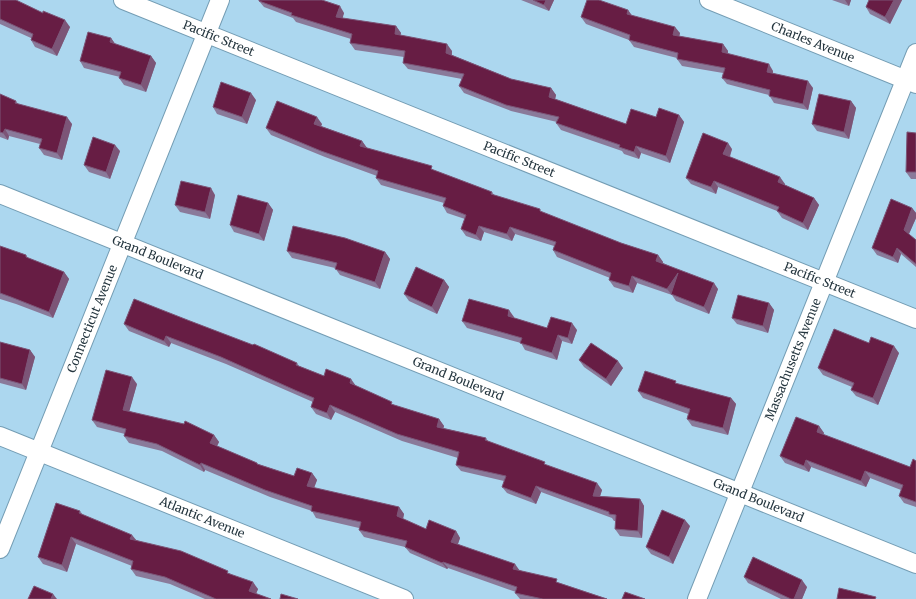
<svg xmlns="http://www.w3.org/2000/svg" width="916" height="599" viewBox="0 0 916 599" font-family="Merriweather,serif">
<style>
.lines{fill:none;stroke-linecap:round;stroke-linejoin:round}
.street-casing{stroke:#749db4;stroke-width:20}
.street{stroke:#fff;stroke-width:18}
.wall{fill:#8a7a9a}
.shaded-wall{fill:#7c5577}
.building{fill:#671d44;stroke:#7c5577}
.labels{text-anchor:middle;stroke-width:4;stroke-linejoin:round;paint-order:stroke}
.street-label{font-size:12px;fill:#25363f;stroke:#e2f4fd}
</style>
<rect width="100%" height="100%" fill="#acd7ef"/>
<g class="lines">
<defs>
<g id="street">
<path id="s1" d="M 123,0 L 916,319"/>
<path id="s2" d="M 709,0 L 916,84"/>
<path id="s3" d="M 0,194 L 916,564"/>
<path id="s4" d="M 0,436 L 404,599"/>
<path id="s5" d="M 0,549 L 220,0"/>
<path id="s6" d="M 697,599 L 916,53"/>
</g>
</defs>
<use href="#street" class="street-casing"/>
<use href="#street" class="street"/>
</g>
<g class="wall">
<path d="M 0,0 L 70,27 L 57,56 L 35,47 L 31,40 L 31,38 L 0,24 Z"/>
<path d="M 521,0 L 554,0 L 549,11 Z"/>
<path d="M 832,0 L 851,0 L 849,6 Z"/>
<path d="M 869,0 L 902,0 L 890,24 L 870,14 L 866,7 Z"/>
<path d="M 259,1 L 344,13 L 342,18 L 396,26 L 401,33 L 400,35 L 452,51 L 452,55 L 511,79 L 551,88 L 556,95 L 555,99 L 626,124 L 656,117 L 679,115 L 684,122 L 670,163 L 641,153 L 639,159 L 624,154 L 622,151 L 561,130 L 556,123 L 557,122 L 511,111 L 464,93 L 459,86 L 462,79 L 408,69 L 403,63 L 404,57 L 355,50 L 350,43 L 351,39 L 296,22 L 293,18 L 264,7 Z"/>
<path d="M 628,10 L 632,16 L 680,33 L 679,36 L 723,44 L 728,51 L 728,54 L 773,71 L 773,73 L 813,88 L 808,110 L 774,103 L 769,95 L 727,84 L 722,78 L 723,73 L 682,66 L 677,59 L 677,58 L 634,47 L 629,40 L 586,24 L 581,17 Z"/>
<path d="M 111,38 L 115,44 L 151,56 L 156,63 L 146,92 L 124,85 L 119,78 L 120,77 L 84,68 L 80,61 Z"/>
<path d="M 0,94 L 16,101 L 18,104 L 72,124 L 62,160 L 44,155 L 39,148 L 40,144 L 9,136 L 8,140 L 0,137 Z"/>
<path d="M 256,100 L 247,124 L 217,114 L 213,107 Z"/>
<path d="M 851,101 L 856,108 L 849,139 L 817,131 L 812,124 Z"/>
<path d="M 322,124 L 321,126 L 362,141 L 367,148 L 436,171 L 492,192 L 494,195 L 542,213 L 621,243 L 658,255 L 663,262 L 663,263 L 718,289 L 709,314 L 676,301 L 672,295 L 637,283 L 633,293 L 614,287 L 609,280 L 610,278 L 557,257 L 553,250 L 554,246 L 515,234 L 512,241 L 484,232 L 481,241 L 466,236 L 461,229 L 465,219 L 447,213 L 443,206 L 444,203 L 381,185 L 376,178 L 377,176 L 325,157 L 271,135 L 266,128 Z"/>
<path d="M 916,133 L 916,179 L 911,179 L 906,172 Z"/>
<path d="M 732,149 L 730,157 L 785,184 L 785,185 L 814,198 L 819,205 L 808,230 L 782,218 L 777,211 L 718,187 L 716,194 L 691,184 L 686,178 Z"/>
<path d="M 120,151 L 110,179 L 89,172 L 84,165 Z"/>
<path d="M 215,195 L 210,219 L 180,212 L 175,205 Z"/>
<path d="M 268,203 L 273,210 L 264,241 L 234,232 L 230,225 Z"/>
<path d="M 912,208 L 916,213 L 916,218 L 909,234 L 916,240 L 916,267 L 901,254 L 898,263 L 877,255 L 872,248 Z"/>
<path d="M 0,246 L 26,255 L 28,258 L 64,272 L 69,279 L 53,318 L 16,304 L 0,299 Z"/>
<path d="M 287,251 L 385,252 L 390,259 L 380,289 L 340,275 L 335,268 L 292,258 Z"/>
<path d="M 444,280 L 449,287 L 437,314 L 409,301 L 404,294 Z"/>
<path d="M 769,303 L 774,310 L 768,333 L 737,324 L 732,318 Z"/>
<path d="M 514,317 L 514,318 L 547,328 L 577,330 L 572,344 L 562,341 L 557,360 L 525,350 L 521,343 L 467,328 L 462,321 Z"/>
<path d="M 190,321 L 297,363 L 299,366 L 324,376 L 356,386 L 394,405 L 439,419 L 444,426 L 443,428 L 486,438 L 488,441 L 546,465 L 602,490 L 600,496 L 640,499 L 644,506 L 642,538 L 620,536 L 615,529 L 616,521 L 614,521 L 612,518 L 541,492 L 536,504 L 507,493 L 502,487 L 504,481 L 461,471 L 456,465 L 458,458 L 402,441 L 335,412 L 331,420 L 316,414 L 311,407 L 313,402 L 226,364 L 171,343 L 169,347 L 129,331 L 124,324 Z"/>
<path d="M 0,342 L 30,350 L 35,357 L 26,390 L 0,383 Z"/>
<path d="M 869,343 L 899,353 L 878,405 L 856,396 L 851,390 L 852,387 L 823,375 L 818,368 Z"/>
<path d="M 579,360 L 623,368 L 611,386 L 584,367 Z"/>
<path d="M 137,384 L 129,411 L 214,435 L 219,442 L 217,446 L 258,464 L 294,476 L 312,473 L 317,480 L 314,488 L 399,507 L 404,514 L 403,519 L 426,529 L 456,531 L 460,538 L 458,544 L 519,570 L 559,583 L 607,599 L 520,599 L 515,593 L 516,592 L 448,568 L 447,569 L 410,553 L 405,547 L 364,537 L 359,530 L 359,528 L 316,518 L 312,511 L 270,497 L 205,470 L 204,472 L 162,451 L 129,443 L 124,436 L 125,434 L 97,427 L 92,420 Z"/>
<path d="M 678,384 L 731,398 L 736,404 L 728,435 L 692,426 L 687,419 L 688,414 L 643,398 L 638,391 Z"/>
<path d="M 819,426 L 824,433 L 823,435 L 910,467 L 916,461 L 916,507 L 904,503 L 899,496 L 901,490 L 870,478 L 866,487 L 811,467 L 809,472 L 785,463 L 780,456 Z"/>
<path d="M 80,511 L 83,515 L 136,540 L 229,573 L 258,589 L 256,594 L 271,599 L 205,599 L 170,584 L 136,576 L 131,569 L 132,566 L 76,544 L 67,572 L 43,564 L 38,557 Z"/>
<path d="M 690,526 L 673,564 L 651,554 L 646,547 Z"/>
<path d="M 744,577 L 807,587 L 802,599 L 781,599 L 748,583 Z"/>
</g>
<g class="shaded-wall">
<path d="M 546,0 L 554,0 L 549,11 L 544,5 Z"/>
<path d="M 845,0 L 851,0 L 849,6 Z"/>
<path d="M 894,0 L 902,0 L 890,24 L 885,17 Z"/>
<path d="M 340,6 L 344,13 L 341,24 L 336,17 Z"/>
<path d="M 628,10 L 633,17 L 627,14 Z"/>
<path d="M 65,20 L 70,27 L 57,56 L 52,49 Z"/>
<path d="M 396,26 L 401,33 L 399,41 L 395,34 Z"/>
<path d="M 675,27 L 680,33 L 678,42 L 673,35 Z"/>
<path d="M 111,38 L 116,45 L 110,42 Z"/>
<path d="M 447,44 L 452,51 L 451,60 L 446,53 Z"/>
<path d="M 723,44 L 728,51 L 727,59 L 722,52 Z"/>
<path d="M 151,56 L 156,63 L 146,92 L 141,85 Z"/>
<path d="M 769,64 L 773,71 L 772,78 L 767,72 Z"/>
<path d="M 808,81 L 813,88 L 808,110 L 803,104 Z"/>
<path d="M 551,88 L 556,95 L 554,104 L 549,97 Z"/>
<path d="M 251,93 L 256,100 L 247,124 L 242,117 Z"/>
<path d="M 851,101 L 856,108 L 849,139 L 844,132 Z"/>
<path d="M 679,115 L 684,122 L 670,163 L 666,156 Z"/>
<path d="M 67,117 L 72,124 L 62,160 L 57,153 Z"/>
<path d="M 317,117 L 322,124 L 319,131 L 314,124 Z"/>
<path d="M 5,129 L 9,136 L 8,140 L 3,133 Z"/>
<path d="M 362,141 L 367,148 L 360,146 Z"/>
<path d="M 728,143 L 732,149 L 728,161 L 723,154 Z"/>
<path d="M 115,145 L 120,151 L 110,179 L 106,172 Z"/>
<path d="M 636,146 L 641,153 L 639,159 L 634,152 Z"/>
<path d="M 780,177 L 785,184 L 783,188 L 778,182 Z"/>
<path d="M 714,181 L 718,187 L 716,194 L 711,187 Z"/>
<path d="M 211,188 L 215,195 L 210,219 L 205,212 Z"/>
<path d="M 814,198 L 819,205 L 808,230 L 803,223 Z"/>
<path d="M 268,203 L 273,210 L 264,241 L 259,234 Z"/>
<path d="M 912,208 L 916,213 L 916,218 L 908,236 L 904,230 Z"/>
<path d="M 479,226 L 484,232 L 481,241 L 476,235 Z"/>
<path d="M 510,227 L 515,234 L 512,241 L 507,234 Z"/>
<path d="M 897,248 L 901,254 L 898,263 L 893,257 Z"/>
<path d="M 385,252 L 390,259 L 380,289 L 375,282 Z"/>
<path d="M 658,255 L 663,262 L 661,267 L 656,261 Z"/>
<path d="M 64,272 L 69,279 L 53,318 L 49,312 Z"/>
<path d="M 678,273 L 672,295 L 667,289 Z"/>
<path d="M 632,276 L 637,283 L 633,293 L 629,286 Z"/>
<path d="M 444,280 L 449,287 L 437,314 L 432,307 Z"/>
<path d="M 714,283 L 718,289 L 709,314 L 704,307 Z"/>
<path d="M 769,303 L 774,310 L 768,333 L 763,326 Z"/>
<path d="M 509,310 L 514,317 L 513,323 L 508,316 Z"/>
<path d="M 572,323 L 577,330 L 572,344 L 568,338 Z"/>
<path d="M 558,335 L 562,341 L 557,360 L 552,353 Z"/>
<path d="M 166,336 L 171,343 L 169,347 L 164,341 Z"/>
<path d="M 894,346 L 899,353 L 878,405 L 873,398 Z"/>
<path d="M 30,350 L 35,357 L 26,390 L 22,384 Z"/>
<path d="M 618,361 L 623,368 L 611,386 L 606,379 Z"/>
<path d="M 132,377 L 137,384 L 128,416 L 123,410 Z"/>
<path d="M 351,379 L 356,386 L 350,383 Z"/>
<path d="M 731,398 L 736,404 L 728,435 L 723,428 Z"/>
<path d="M 330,405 L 335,412 L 331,420 L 327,413 Z"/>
<path d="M 439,419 L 444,426 L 442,434 L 437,427 Z"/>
<path d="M 819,426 L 824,433 L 821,439 L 817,432 Z"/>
<path d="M 214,435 L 219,442 L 215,450 L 210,443 Z"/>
<path d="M 806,460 L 811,467 L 809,472 L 804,466 Z"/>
<path d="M 201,463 L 205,470 L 204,472 L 200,465 Z"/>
<path d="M 865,471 L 870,478 L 866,487 L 861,481 Z"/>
<path d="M 312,473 L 317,480 L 312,493 L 307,486 Z"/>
<path d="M 597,483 L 602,490 L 598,503 L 593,496 Z"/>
<path d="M 536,486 L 541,492 L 536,504 L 531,498 Z"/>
<path d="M 640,499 L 644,506 L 642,538 L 638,531 Z"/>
<path d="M 399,507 L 404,514 L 402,523 L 397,516 Z"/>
<path d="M 685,520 L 690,526 L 673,564 L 669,557 Z"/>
<path d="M 456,531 L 460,538 L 456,549 L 451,542 Z"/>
<path d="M 132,535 L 137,541 L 130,539 Z"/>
<path d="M 71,537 L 76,544 L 67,572 L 62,565 Z"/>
<path d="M 443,562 L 448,568 L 447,569 L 442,563 Z"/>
<path d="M 515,564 L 520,571 L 513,569 Z"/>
<path d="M 802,580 L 807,587 L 802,599 L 794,599 Z"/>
<path d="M 253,582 L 258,589 L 254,598 L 249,591 Z"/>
<path d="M 53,594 L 57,599 L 51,599 Z"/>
</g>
<g class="building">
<path d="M 0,0 L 16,0 L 43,13 L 43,11 L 65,20 L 52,49 L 31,40 L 33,34 L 0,19 Z"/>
<path d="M 259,0 L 322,0 L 340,6 L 336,17 L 396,26 L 395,34 L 447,44 L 446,53 L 511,79 L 551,88 L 549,97 L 626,124 L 631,109 L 656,117 L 659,108 L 679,115 L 666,156 L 636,146 L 634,152 L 619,147 L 620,145 L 556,123 L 559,117 L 506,105 L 459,86 L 464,74 L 403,63 L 405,51 L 350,43 L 352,34 L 291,15 L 292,13 L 259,1 Z"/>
<path d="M 533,0 L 546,0 L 544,5 Z"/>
<path d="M 587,0 L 599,0 L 628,10 L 627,14 L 675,27 L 673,35 L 723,44 L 722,52 L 769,64 L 767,72 L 808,81 L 803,104 L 769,96 L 770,90 L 722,78 L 725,68 L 677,59 L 678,53 L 629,40 L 630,35 L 581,17 Z"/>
<path d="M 869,0 L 894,0 L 885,17 L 866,7 Z"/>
<path d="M 88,32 L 111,38 L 110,42 L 151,56 L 141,85 L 119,78 L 121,72 L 80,61 Z"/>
<path d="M 221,82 L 251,93 L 242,117 L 213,107 Z"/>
<path d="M 0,94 L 16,101 L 15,103 L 67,117 L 57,153 L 39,148 L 42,139 L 5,129 L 3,133 L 0,132 Z"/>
<path d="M 819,94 L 851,101 L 844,132 L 812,124 Z"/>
<path d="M 277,101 L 317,117 L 314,124 L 362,141 L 360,146 L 432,166 L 431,169 L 492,192 L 491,194 L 540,209 L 540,211 L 621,243 L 658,255 L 656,261 L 714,283 L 704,307 L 671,294 L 678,273 L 667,289 L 632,276 L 629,286 L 609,280 L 611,273 L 553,250 L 556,242 L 510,227 L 507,234 L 479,226 L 476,235 L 461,229 L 466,215 L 443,206 L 446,198 L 376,178 L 378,171 L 321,151 L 266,128 Z"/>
<path d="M 907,132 L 916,133 L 916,172 L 906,172 Z"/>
<path d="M 703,133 L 728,143 L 723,154 L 780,177 L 778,182 L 814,198 L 803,223 L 777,211 L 779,207 L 714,181 L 711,187 L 686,178 Z"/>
<path d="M 93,137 L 115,145 L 106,172 L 84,165 Z"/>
<path d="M 181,181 L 211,188 L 205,212 L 175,205 Z"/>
<path d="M 238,195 L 268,203 L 259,234 L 230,225 Z"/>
<path d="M 891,199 L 912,208 L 904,230 L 916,240 L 916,264 L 897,248 L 893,257 L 872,248 Z"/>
<path d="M 293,226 L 345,238 L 385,252 L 375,282 L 335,269 L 337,263 L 287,251 Z"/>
<path d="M 0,246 L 26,255 L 26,257 L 64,272 L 49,312 L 11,297 L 0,293 Z"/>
<path d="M 416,267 L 444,280 L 432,307 L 404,294 Z"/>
<path d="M 738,295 L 769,303 L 763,326 L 732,318 Z"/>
<path d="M 134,299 L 190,321 L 253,345 L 254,344 L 297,363 L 296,365 L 324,376 L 326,369 L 351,379 L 350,383 L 392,402 L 391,404 L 439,419 L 437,427 L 486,438 L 485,440 L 545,462 L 544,464 L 597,483 L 593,496 L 640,499 L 638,531 L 615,529 L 616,515 L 609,514 L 609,512 L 536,486 L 531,498 L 502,487 L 506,476 L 456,465 L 459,452 L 397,434 L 330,405 L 327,413 L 311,407 L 314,398 L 297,391 L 221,357 L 166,336 L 164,341 L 124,324 Z"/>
<path d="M 469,299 L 509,310 L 508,316 L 547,328 L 551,317 L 572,323 L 568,338 L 558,335 L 552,353 L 520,343 L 522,338 L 462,321 Z"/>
<path d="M 834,329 L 869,343 L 871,337 L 894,346 L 873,398 L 851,390 L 854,383 L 818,368 Z"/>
<path d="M 0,342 L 30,350 L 22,384 L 0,378 Z"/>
<path d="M 591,343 L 618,361 L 606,379 L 579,360 Z"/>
<path d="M 106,370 L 132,377 L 123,410 L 184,424 L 185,421 L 214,435 L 210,443 L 257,463 L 257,464 L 294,476 L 297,468 L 312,473 L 307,486 L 399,507 L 397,516 L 426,529 L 429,520 L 456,531 L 451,542 L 515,564 L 513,569 L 557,579 L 556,582 L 607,599 L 543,599 L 515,593 L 517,587 L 443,562 L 442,563 L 405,547 L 407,541 L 359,530 L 361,522 L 311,511 L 312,506 L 265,490 L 201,463 L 200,465 L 157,444 L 124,436 L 126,429 L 92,420 Z"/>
<path d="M 645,371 L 676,381 L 675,383 L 731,398 L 723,428 L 687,419 L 690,409 L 638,391 Z"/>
<path d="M 796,417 L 819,426 L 817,432 L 910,467 L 913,459 L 916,461 L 916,502 L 899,496 L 903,485 L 865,471 L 861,481 L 806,460 L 804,466 L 780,456 Z"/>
<path d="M 56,503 L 80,511 L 79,513 L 132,535 L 130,539 L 181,551 L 228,571 L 227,573 L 253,582 L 249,591 L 271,599 L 216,599 L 165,577 L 131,569 L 133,561 L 71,537 L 62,565 L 38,557 Z"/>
<path d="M 662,510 L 685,520 L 669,557 L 646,547 Z"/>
<path d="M 753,557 L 802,580 L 794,599 L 791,599 L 744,577 Z"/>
<path d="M 34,586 L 53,594 L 51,599 L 28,599 Z"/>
<path d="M 839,588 L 876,597 L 875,599 L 837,599 Z"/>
<path d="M 625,592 L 645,599 L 622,599 Z"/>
<path d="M 281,594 L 298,599 L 280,599 Z"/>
</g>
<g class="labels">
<g class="street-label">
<text dy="4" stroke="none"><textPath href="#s1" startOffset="103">Pacific Street</textPath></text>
<text dy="4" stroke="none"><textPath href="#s2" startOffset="112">Charles Avenue</textPath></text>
<text dy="4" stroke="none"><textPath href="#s1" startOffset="427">Pacific Street</textPath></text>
<text dy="4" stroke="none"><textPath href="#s3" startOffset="170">Grand Boulevard</textPath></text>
<text dy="4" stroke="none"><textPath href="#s1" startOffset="751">Pacific Street</textPath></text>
<text dy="4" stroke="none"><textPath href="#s5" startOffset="248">Connecticut Avenue</textPath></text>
<text dy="4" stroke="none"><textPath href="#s6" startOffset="258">Massachusetts Avenue</textPath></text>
<text dy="4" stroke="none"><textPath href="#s3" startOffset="494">Grand Boulevard</textPath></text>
<text dy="4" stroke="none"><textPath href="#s3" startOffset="818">Grand Boulevard</textPath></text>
<text dy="4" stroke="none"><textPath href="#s4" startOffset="218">Atlantic Avenue</textPath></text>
</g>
</g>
</svg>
